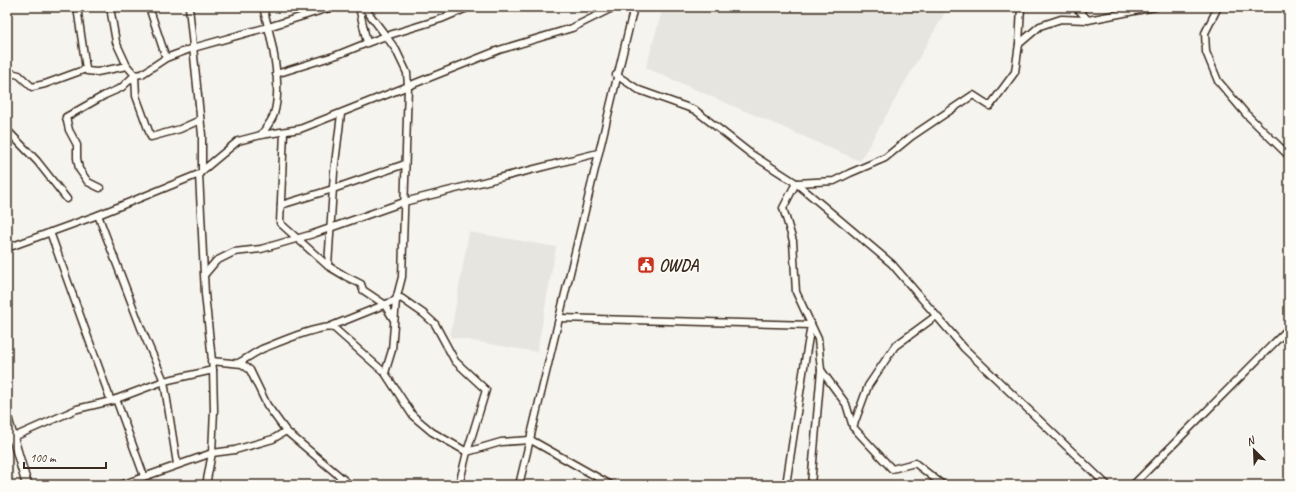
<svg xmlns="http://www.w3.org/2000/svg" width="1296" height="492" viewBox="0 0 1296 492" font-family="Caveat,sans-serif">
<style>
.built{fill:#e7e5df}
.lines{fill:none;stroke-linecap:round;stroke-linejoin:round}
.minor-casing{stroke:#3b2a1e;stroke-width:9}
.major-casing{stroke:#3b2a1e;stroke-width:11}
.minor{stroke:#fdfcf7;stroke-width:6}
.major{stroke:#fdfcf7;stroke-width:8}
.labels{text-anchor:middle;stroke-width:3.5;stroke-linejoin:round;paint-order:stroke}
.poi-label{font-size:17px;font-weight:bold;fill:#3b2a1e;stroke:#fdfcf7;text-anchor:start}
</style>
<rect width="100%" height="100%" fill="#f5f4ee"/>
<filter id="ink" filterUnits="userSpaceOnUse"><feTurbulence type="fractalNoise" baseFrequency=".025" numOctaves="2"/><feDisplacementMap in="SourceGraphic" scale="8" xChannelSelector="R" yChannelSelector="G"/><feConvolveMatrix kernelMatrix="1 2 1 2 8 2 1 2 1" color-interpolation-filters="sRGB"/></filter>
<g filter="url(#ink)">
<g class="built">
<path d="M 663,7 L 948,7 L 860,161 L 646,68 Z"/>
<path d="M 469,232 L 556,247 L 537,352 L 450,337 Z"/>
</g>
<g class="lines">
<defs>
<g id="minor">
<path d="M 77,7 L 86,69 L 87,71 L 97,72 L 127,66 L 135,75 L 142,74 L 166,58 L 193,48 L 268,27 L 332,7"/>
<path d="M 110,7 L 116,42 L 127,66"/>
<path d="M 149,7 L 166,58"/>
<path d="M 189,7 L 202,135 L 202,171 L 199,174 L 205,294 L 213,370 L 214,410 L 212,453 L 206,485"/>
<path d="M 364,7 L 386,36 L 441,19 L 469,7"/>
<path d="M 1076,7 L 1088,20"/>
<path d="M 1218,7 L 1205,33 L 1206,52 L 1218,81 L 1246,114 L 1289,156"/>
<path d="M 367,43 L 386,36 L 396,50 L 407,73 L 408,86 L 402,277 L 396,300 L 392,350 L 385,373"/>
<path d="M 1019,44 L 1021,7"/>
<path d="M 7,72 L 19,75 L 32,87 L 45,84 L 86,69"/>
<path d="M 276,74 L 337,55 L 367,43 L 359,7"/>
<path d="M 616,75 L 639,90 L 695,110 L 751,154 L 796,183 L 892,264 L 964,348 L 1107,485"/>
<path d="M 341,114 L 334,172 L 328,266 L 345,276 L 361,284 L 363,290 L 384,304 L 394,320"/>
<path d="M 7,130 L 37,161 L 67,199"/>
<path d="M 284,132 L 280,223 L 328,266"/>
<path d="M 261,135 C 265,129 272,121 274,114 C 283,84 271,37 263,7"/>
<path d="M 202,171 L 238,141 L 261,135 L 300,129 L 499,50 L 572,28 L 614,7"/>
<path d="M 100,188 L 88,182 L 79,169 L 77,158 L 77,145 L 69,130 L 66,117 L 105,95 L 121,88 L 135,75 L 136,96 L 151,137 L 180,129 L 200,120"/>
<path d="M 281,205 L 333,189 L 405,164"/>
<path d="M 98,215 L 141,328 L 164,381 L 177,464"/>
<path d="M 50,232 L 111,401"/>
<path d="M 7,248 L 98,215 L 199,174"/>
<path d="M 205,274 L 216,261 L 234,252 L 261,249 L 313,234 L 404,202 L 598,153"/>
<path d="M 559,318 L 811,325 L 803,373 L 786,485"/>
<path d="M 329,327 L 401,298 L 424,314 L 435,324 L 455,361 L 486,390 L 467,452 L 459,485"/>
<path d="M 211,361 L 242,364 L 250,370 L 267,405 L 286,431 L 350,485"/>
<path d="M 238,363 C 246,359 254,353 262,349 C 277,343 320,324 334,328 L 385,373 L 413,416 L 432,432 L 467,452 L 501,442 L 531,440 L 611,485"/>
<path d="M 116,399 L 144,476"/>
<path d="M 853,427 L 868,386 L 895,346 L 936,316"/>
<path d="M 7,440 L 77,409 L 111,401 L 164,381 L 213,370"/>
<path d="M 121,485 L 212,453 L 235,450 L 273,439 L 286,431"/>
<path d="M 519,485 L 634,7"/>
<path d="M 811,485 L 821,370"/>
<path d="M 943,485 L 915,463 L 892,469 L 853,427 L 846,404 L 821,370 L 818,339 L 796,292 L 793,241 L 783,208 L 796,183 L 834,181 L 850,173 L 885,158 L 912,136 L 973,95 L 990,106 L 1015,72 L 1019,44 L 1040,26 L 1061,19 L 1088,20 L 1155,7"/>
<path d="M 1133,485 L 1289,328"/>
</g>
<path id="major" d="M 7,417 L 27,485"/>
</defs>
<use href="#minor" class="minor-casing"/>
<use href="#major" class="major-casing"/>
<use href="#minor" class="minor"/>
<use href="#major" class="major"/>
</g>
</g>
<defs>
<symbol id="civic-square" viewBox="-11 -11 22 22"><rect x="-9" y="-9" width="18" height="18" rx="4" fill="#c8321e" stroke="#fdfcf7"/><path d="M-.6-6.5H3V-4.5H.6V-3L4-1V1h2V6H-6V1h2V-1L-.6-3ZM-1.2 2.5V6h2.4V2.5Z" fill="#fff"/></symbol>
</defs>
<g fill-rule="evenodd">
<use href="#civic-square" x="636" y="255" width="20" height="20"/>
</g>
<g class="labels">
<g class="poi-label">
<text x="659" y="271">OWDA</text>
</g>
</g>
<rect width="1296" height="492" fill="none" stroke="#fdfcf7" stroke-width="24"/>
<rect x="12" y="12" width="1272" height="468" fill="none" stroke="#3b2a1e" stroke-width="1.5" filter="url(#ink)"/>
<g transform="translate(1254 450) rotate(336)" stroke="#fdfcf7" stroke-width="3" paint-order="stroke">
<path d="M0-3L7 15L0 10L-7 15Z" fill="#3b2a1e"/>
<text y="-6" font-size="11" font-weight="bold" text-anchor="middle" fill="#3b2a1e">N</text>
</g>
<path d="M24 462v6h82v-6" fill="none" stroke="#3b2a1e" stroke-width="2"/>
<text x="30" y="462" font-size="12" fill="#3b2a1e" stroke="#fdfcf7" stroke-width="3" paint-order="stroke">100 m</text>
</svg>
